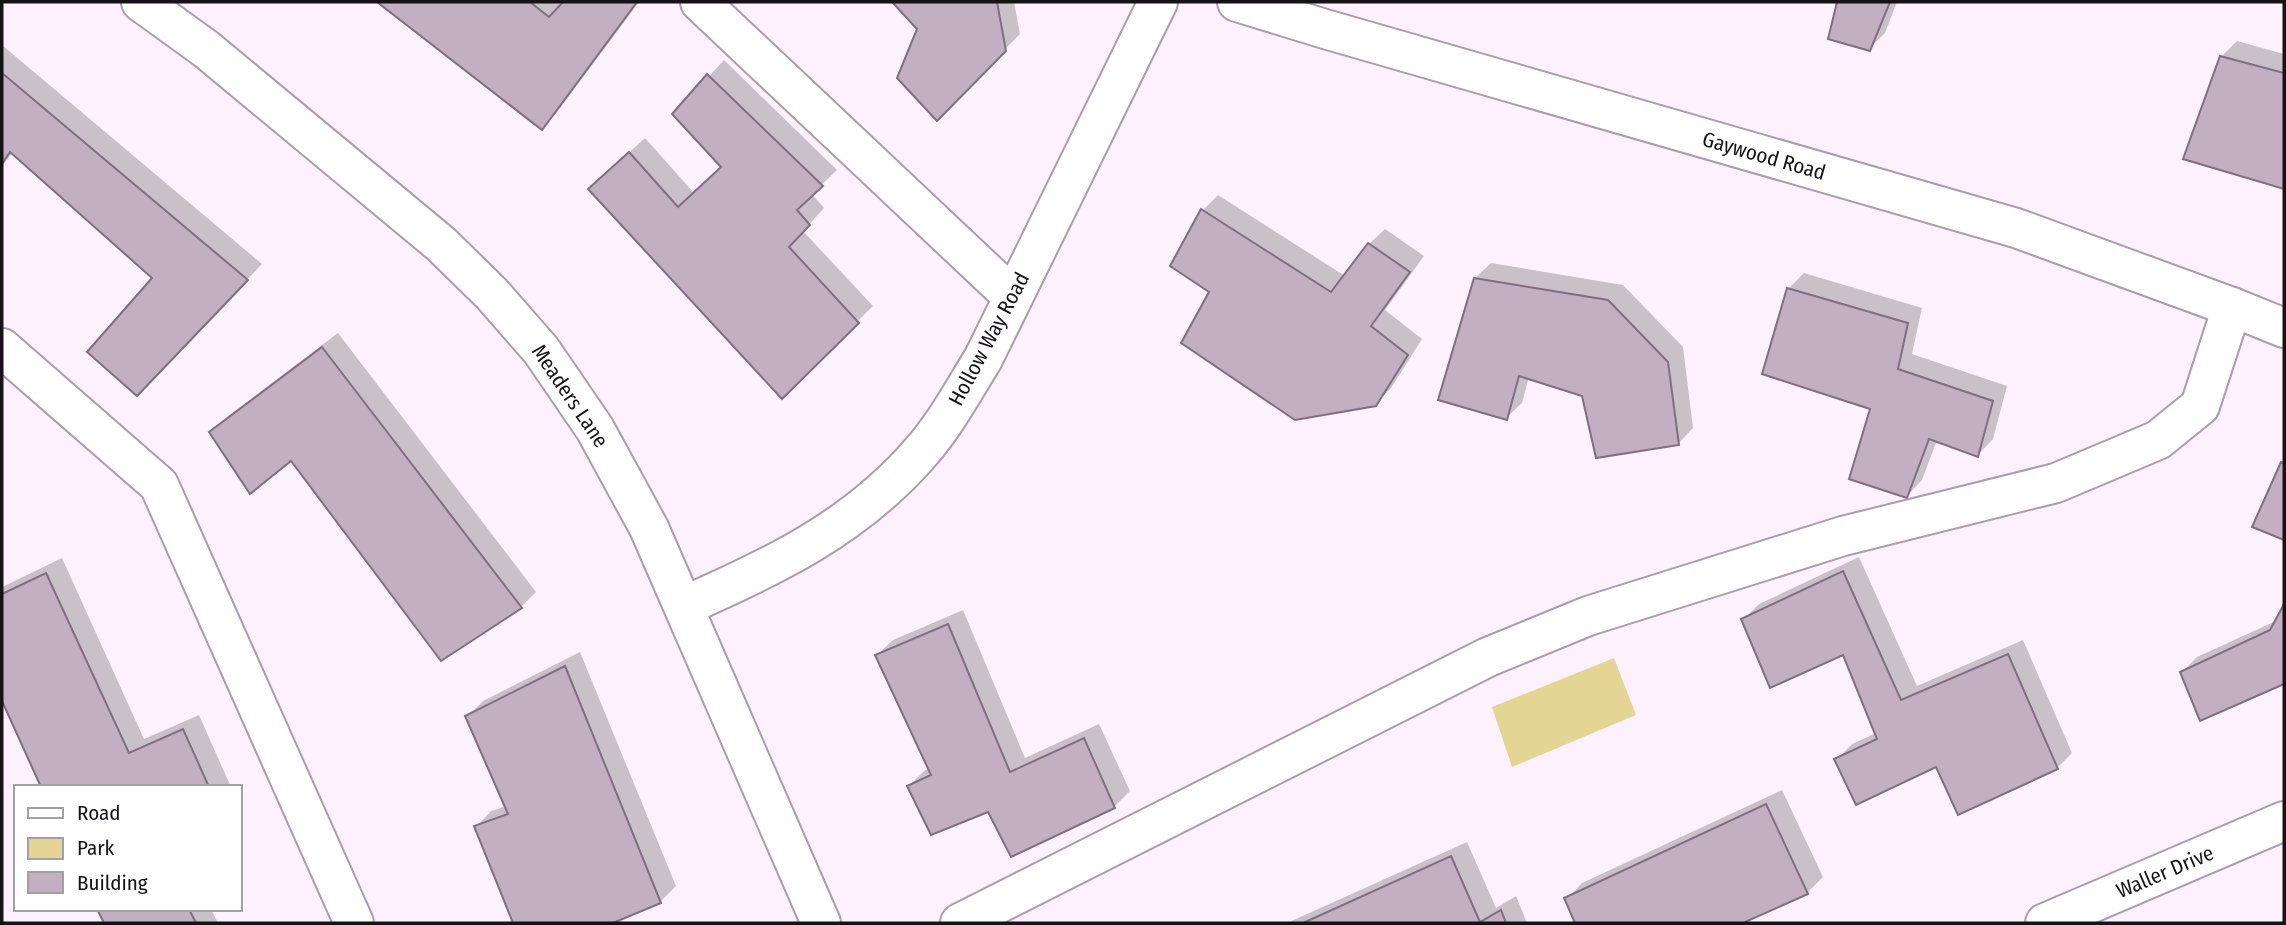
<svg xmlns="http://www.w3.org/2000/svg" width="2286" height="925" viewBox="0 0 2286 925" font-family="'Fira Sans Condensed',sans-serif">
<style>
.green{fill:#e5d594}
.shadow{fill:#0003}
.building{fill:#c2afc2;stroke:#806e81;stroke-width:2}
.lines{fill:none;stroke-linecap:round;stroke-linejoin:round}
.minor-casing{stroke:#ae9bae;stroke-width:42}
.minor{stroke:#fff;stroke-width:38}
.labels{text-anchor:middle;stroke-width:6;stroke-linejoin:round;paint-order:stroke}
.street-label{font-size:21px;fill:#171118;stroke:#fff}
</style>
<rect width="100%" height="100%" fill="#fdf1fd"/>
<path class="green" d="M 1614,658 L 1636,715 L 1512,767 L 1492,707 Z"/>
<g class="shadow">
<path d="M 380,2 L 639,2 L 557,112 L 542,127 Z"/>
<path d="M 895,2 L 1014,2 L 1020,34 L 937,119 L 919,28 Z"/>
<path d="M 1839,2 L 1897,2 L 1885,33 L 1869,49 L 1830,38 Z"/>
<path d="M 2237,41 L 2284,54 L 2284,187 L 2185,158 L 2221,57 Z"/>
<path d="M 2,45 L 262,264 L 153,379 L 155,278 L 13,152 L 2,166 Z"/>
<path d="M 724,60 L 837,170 L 812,194 L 824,208 L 803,231 L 873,306 L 782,396 L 606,174 L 645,138 L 694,193 L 723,166 L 674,114 Z"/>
<path d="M 1218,195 L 1345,276 L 1369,244 L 1385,229 L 1424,256 L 1385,310 L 1422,339 L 1391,388 L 1375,404 L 1211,292 L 1203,210 Z"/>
<path d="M 1491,263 L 1623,285 L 1683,347 L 1693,428 L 1678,444 L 1583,395 L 1529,377 L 1522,403 L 1506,418 L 1475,278 Z"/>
<path d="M 1804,273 L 1922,308 L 1912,354 L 2007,386 L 1993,439 L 1978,455 L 1937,440 L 1922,480 L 1907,496 L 1872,408 L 1788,289 Z"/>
<path d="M 338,333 L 536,592 L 521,607 L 441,659 L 292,459 L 211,432 L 227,417 Z"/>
<path d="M 1859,557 L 1917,686 L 2023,640 L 2072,753 L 2057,768 L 1836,760 L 1852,744 L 1876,733 L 1844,653 L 1743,620 L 1759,604 Z"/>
<path d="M 62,558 L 144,739 L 199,715 L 231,787 L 43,787 L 2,697 L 2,587 Z"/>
<path d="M 2284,607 L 2284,682 L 2201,719 L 2182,672 L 2197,657 L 2278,620 Z"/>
<path d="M 963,610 L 1025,758 L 1099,724 L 1130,791 L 1114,807 L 989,809 L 909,786 L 924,771 L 930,768 L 877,655 L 893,640 Z"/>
<path d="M 580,652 L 676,886 L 660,902 L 609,923 L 514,923 L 476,827 L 491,811 L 507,806 L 467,717 L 483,701 Z"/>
<path d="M 1782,790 L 1823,877 L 1807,893 L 1739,923 L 1577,923 L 1567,899 L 1582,883 Z"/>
<path d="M 1467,842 L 1496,908 L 1516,896 L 1527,923 L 1287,923 Z"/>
<path d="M 99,909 L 211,909 L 218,923 L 106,923 Z"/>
</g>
<g class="building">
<path d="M 377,2 L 530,2 L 549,17 L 563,2 L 637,2 L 542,130 Z"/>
<path d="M 892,2 L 997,2 L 1006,51 L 937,121 L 897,78 L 917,29 Z"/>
<path d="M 1837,2 L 1890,2 L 1870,51 L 1828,39 Z"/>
<path d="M 2220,56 L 2284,73 L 2284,189 L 2183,159 Z"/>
<path d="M 2,73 L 248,280 L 137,396 L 87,352 L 152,278 L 10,152 L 2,164 Z"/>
<path d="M 707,74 L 823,186 L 797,210 L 810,225 L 789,247 L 859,323 L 782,399 L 588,189 L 629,152 L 678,207 L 721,167 L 672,114 Z"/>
<path d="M 1201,209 L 1331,292 L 1368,243 L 1410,272 L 1371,326 L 1408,355 L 1376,406 L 1295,420 L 1181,343 L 1209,292 L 1170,266 Z"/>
<path d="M 1474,278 L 1608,300 L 1668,362 L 1679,445 L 1596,458 L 1582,396 L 1519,376 L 1507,420 L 1438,400 Z"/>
<path d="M 1787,288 L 1908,323 L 1898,369 L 1993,401 L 1978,457 L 1929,439 L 1907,498 L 1849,479 L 1870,409 L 1762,374 Z"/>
<path d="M 322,347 L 522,608 L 441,661 L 291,461 L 250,494 L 209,432 Z"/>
<path d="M 2281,462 L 2284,463 L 2284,540 L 2252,527 Z"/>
<path d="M 1843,571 L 1901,700 L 2008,654 L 2058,769 L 1958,815 L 1936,767 L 1856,805 L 1834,759 L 1877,739 L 1843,655 L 1770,688 L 1741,619 Z"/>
<path d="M 46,573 L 129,753 L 183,729 L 209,787 L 41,787 L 2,701 L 2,594 Z"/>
<path d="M 2284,604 L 2284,684 L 2200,721 L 2180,672 L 2270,630 Z"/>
<path d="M 948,624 L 1010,772 L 1084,738 L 1115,808 L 1011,857 L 988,812 L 931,835 L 907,786 L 931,775 L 875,655 Z"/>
<path d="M 565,666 L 661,903 L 613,923 L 513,923 L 474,826 L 508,814 L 465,716 Z"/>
<path d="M 1766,804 L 1808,894 L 1743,923 L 1575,923 L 1564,898 Z"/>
<path d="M 1451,856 L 1480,922 L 1501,910 L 1506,923 L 1303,923 Z"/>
<path d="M 97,909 L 189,909 L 196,923 L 104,923 Z"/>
</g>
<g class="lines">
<defs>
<g id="minor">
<path d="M 141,2 L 206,49 L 441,244 L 492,294 L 541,350 L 595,429 L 649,528 L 821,923"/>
<path d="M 700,2 L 1013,297"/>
<path d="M 1237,2 L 1325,29 L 2016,228 L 2232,307 L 2284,328"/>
<path d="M 2,348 L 159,485 L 354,923"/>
<path d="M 684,606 C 773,567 855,528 920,453 C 945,425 963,391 983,359 L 1158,2"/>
<path d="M 960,923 L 1488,657 L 1588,616 L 1843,536 L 2056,483 L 2158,440 L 2200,406 L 2232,307"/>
<path d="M 2045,923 L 2284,821"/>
</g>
</defs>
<use href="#minor" class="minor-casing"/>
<use href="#minor" class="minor"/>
</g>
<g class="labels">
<g class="street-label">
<text transform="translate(1764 156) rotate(16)" y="7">Gaywood Road</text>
<text transform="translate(989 339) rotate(-62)" y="7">Hollow Way Road</text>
<text transform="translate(570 396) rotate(56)" y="7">Meaders Lane</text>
<text transform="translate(2165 872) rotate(-23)" y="7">Waller Drive</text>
</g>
</g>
<rect width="2286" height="925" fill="none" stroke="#171118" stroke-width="7"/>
<rect x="14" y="785" width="228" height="126" fill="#ffffff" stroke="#a2a0a3" stroke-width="2"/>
<rect x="28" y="808" width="35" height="10" fill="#ffffff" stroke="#a2a0a3" stroke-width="2"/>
<text x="77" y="820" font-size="21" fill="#171118">Road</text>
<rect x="28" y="838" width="35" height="21" fill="#e5d594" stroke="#a2a0a3" stroke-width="2"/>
<text x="77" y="855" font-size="21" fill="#171118">Park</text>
<rect x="28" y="872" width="35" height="21" fill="#c2afc2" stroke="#a2a0a3" stroke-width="2"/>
<text x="77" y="890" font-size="21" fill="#171118">Building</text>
</svg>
